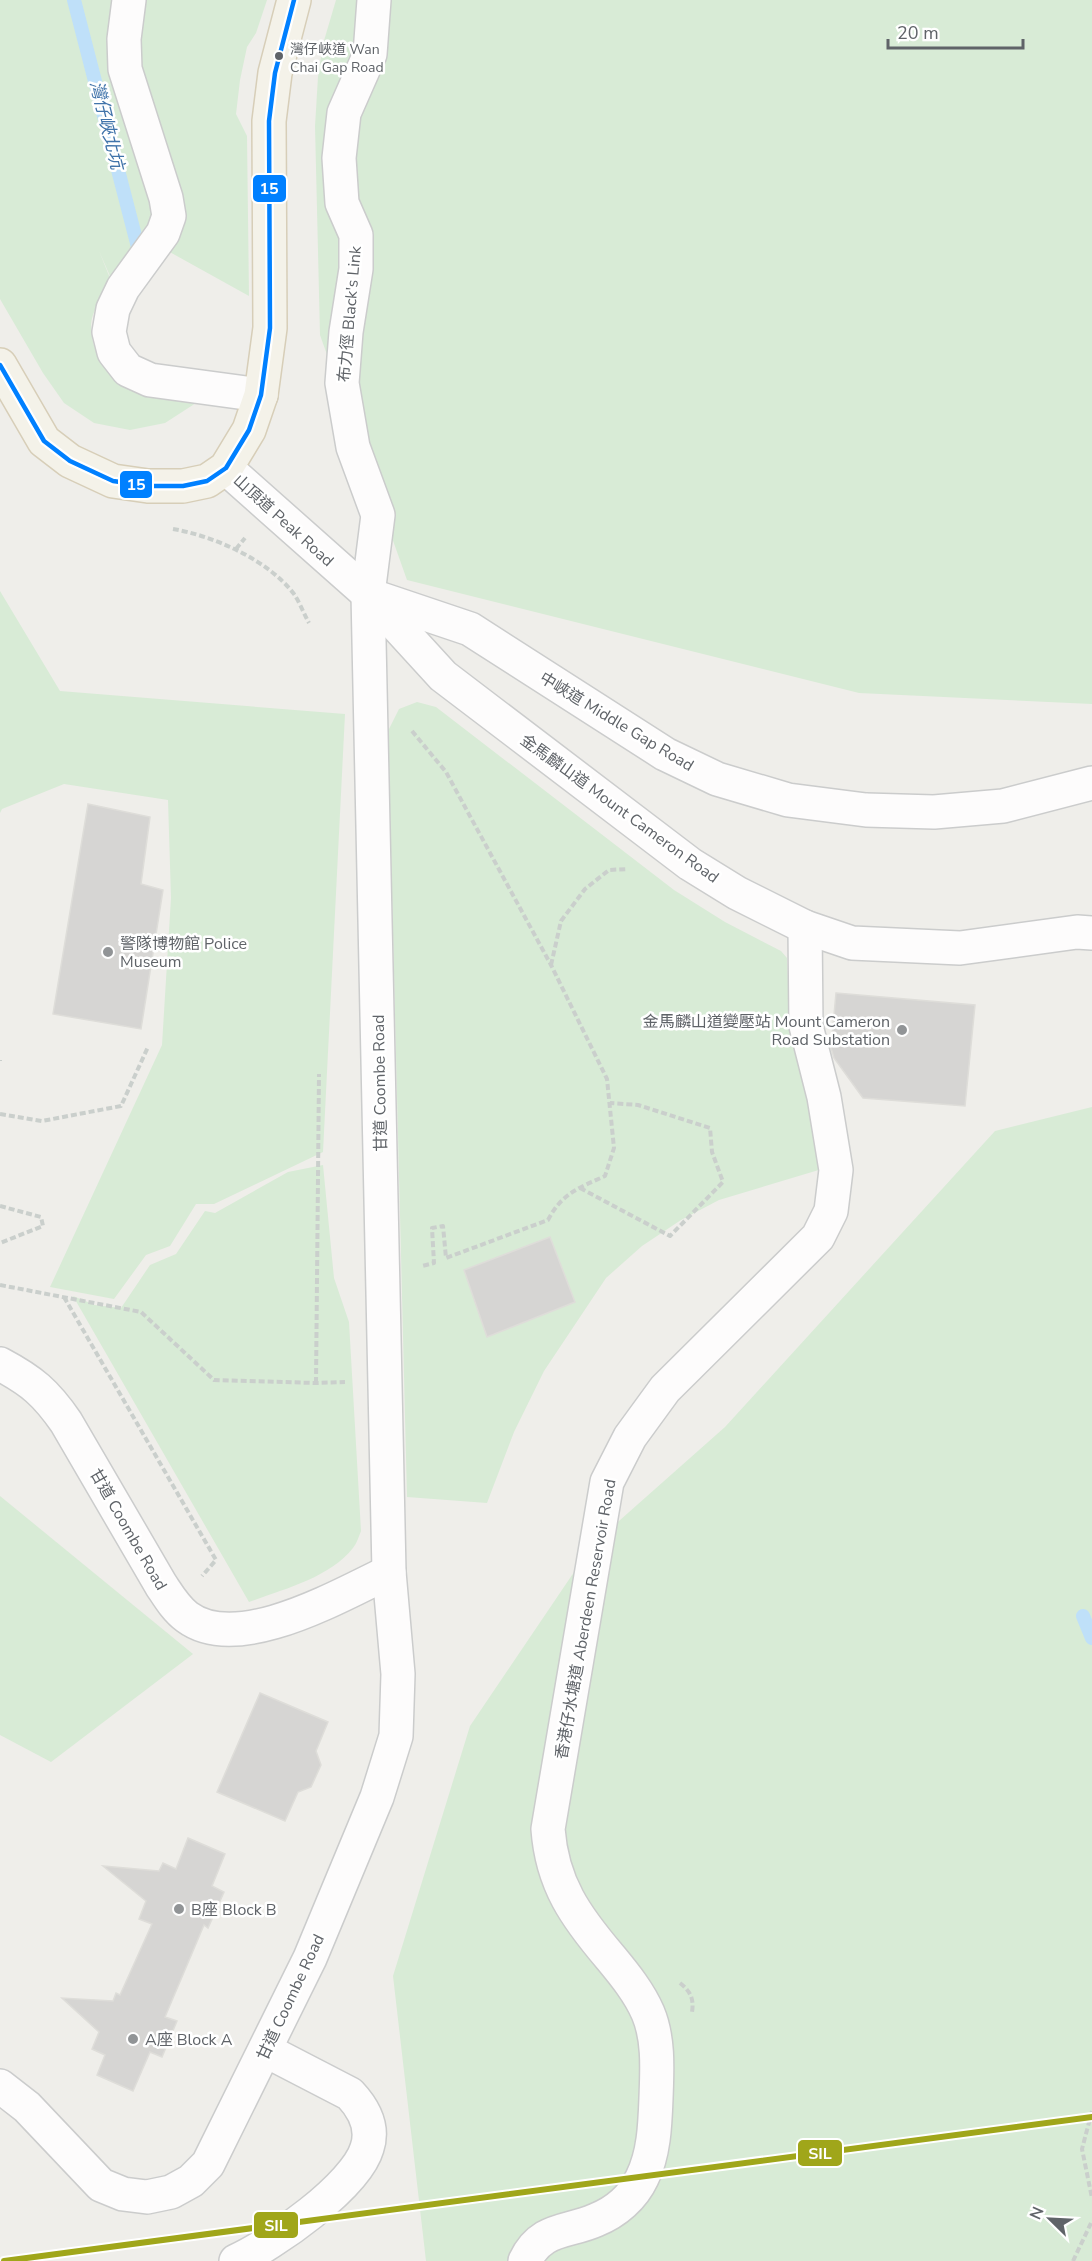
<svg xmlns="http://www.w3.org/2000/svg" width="1092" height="2261" viewBox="0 0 1092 2261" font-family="'Nunito Sans','Noto Sans TC',sans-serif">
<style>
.green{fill:#d8ebd6}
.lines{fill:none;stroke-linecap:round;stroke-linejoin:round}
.stream{stroke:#bfe0f9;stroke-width:14}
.building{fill:#d6d5d3;stroke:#deddd9;stroke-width:1.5}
.minor-casing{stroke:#cbcccc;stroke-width:36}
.major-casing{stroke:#d7ceb8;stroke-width:36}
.path{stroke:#cacfcc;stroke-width:4;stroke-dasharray:6 3;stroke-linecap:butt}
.minor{stroke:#fdfcfc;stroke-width:33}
.major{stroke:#f4f2e9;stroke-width:33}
.bus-1-casing{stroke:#fff;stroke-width:9}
.bus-1{stroke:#0080ff;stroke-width:4.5}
.metro-1-casing{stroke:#fff;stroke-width:10}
.metro-1{stroke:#a0a61a;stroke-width:6}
.bus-dot{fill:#5f6368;stroke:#fff;stroke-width:2}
.poi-dot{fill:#919496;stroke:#fff;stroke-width:2}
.labels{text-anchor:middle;stroke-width:5;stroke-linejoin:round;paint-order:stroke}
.bus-label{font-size:14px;fill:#5f6368;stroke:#fff;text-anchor:start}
.street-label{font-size:16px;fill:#5f6368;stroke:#fff}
.poi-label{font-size:16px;fill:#5f6368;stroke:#fff;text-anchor:start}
.water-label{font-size:18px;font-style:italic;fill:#4174aa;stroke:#fff}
.line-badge{stroke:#fff;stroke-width:2}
.badge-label{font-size:16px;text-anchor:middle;font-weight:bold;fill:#fff}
</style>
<rect width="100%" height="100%" fill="#efeeea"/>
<g class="green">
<path d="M 0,0 L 267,0 L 256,33 L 247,47 L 240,80 L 236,114 L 247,136 L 249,296 L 130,230 L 134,252 L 113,283 L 99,251 L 112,283 C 106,293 96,304 93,315 C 89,325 92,342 96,351 C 115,398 153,398 196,403 L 165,423 L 130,430 L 94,423 L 64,403 L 43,373 L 0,299 Z"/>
<path d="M 336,0 L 1092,0 L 1092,704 L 859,693 L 407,580 L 320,335 L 315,126 L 318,77 L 323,44 Z"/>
<path d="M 0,591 L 60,691 L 345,714 L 323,1152 L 214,1204 L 196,1204 L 170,1246 L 146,1255 L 114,1299 L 50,1287 L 162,1045 L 171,898 L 168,800 L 64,784 L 2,809 L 0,813 Z"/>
<path d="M 417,702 L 436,707 L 674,890 L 725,922 L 781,951 L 787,958 L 790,1030 L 814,1107 L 822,1169 L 719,1200 L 681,1220 L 642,1246 L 606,1278 L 544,1371 L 514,1432 L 487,1503 L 407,1497 L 388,731 L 399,709 Z"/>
<path d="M 1092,1107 L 1092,2261 L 426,2261 L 393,1976 L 470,1726 L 593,1544 L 725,1427 L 995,1131 Z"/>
<path d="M 323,1165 L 334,1278 L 349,1322 L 361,1531 C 359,1536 357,1543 353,1548 C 329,1578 284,1589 249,1602 L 73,1296 L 95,1305 L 121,1308 L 150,1265 L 176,1254 L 205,1211 L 215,1213 L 288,1172 Z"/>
<path d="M 0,1496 L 193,1654 L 51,1762 L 0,1735 Z"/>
</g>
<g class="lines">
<g class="stream">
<path d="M 74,0 L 139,251"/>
<path d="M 1083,1616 L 1092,1638"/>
</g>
</g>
<g class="building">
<path d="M 88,804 L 150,817 L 141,884 L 163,890 L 141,1029 L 53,1014 Z"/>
<path d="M 836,993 L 975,1005 L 965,1106 L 863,1098 L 834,1058 L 831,1048 Z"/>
<path d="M 550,1237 L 575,1302 L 487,1337 L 464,1270 Z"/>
<path d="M 260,1693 L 328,1722 L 316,1751 L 321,1765 L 311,1787 L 298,1792 L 285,1821 L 217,1792 Z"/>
<path d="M 188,1838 L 225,1854 L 212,1886 L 224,1892 L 208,1928 L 204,1925 L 165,2017 L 177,2021 L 162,2057 L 150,2052 L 133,2091 L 97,2075 L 105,2055 L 92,2049 L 99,2032 L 62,1998 L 113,2001 L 116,1993 L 120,1995 L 152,1924 L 139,1919 L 146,1901 L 103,1866 L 159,1871 L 163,1863 L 176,1869 Z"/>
</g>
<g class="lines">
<defs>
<g id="minor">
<path d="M 129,0 L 124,39 L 125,69 L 166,198 L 169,216 L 163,233 L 123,288 L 113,309 L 109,332 L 114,352 L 128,370 L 150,380 L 261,395"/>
<path d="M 226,468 L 368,594 L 443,676 L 690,864 L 737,893 L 805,927 L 852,943 L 960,948 L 1077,932 L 1092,933"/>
<path d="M 372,596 L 470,629 L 665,754 L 717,779 L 788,800 L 866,810 L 934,812 L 1003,806 L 1092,783"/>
<path d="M 0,1364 C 32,1381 46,1393 66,1422 L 161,1585 C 169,1597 176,1609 187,1617 C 238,1655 340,1595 389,1572"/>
<path d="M 0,2086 L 27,2107 L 101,2185 L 123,2194 L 147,2197 L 171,2192 L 191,2181 L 208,2164 L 310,1958 L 377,1797 L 396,1736 L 398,1674 L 389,1572 L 368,594 L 378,515 L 353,447 L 342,383 L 346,332 L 356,269 L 356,235 L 342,203 L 339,158 L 344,113 L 370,54 L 374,0"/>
<path d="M 236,2261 C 272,2245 356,2186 367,2148 C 374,2127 364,2109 350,2094 L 265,2050"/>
<path d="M 525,2261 C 541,2227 567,2233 596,2220 C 616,2212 633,2197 642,2178 C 654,2154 655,2125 656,2098 C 657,2070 659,2039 648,2013 C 639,1992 624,1974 610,1957 C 576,1917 552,1884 548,1829 L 607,1482 L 630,1437 L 665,1389 L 818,1237 L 831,1211 L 836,1170 L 824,1097 L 806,1026 L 805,927"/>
</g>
<path id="major" d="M 0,365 L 44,441 L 70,461 L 113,481 L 148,486 L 183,486 L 207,481 L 226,468 L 249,430 L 261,395 L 270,328 L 269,121 L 275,73 L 294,0"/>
</defs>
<use href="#minor" class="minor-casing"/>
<use href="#major" class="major-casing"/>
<g class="path">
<path d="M 173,529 C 214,536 268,560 294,594 C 300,603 304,614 309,623"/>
<path d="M 236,549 L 245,538"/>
<path d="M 412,731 L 446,772 L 551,965 L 607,1079 L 614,1148 L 605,1176 C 579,1188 562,1193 548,1220 L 446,1258 L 443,1226 L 432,1228 L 434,1263 L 422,1266"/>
<path d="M 551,965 L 561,921 L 585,889 L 609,870 L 628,869"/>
<path d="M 0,1060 L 0,1061"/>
<path d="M 0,1114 L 42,1121 L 121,1106 L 148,1047"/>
<path d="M 580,1188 L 670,1236 L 723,1182 L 712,1152 L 710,1128 L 638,1105 L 610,1103"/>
<path d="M 0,1206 L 41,1217 L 43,1226 L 0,1243"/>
<path d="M 0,1285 L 141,1312 L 214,1380 L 316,1383 L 345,1382"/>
<path d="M 64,1297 L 216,1560 L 202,1576"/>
<path d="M 316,1383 L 319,1074"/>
<path d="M 680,1983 C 691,1992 694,1999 692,2012"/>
<path d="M 1092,2111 L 1082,2149 L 1092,2198"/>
<path d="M 1073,2261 L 1092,2221"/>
</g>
<use href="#minor" class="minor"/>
<use href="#major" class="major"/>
<defs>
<path id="bus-1" d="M 0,365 L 44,441 L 70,461 L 113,481 L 148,486 L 183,486 L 207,481 L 226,468 L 249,430 L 261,395 L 270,328 L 269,121 L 275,73 L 294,0"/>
</defs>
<use href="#bus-1" class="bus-1-casing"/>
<use href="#bus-1" class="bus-1"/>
<defs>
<path id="metro-1" d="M 4,2261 L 1092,2117"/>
</defs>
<use href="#metro-1" class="metro-1-casing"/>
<use href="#metro-1" class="metro-1"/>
</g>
<circle class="bus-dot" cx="279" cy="56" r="5"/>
<g class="poi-dot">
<circle cx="108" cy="952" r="6"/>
<circle cx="902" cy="1030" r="6"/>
<circle cx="179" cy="1909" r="6"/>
<circle cx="133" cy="2039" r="6"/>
</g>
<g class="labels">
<g class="bus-label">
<text x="290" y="54">灣仔峽道 Wan<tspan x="290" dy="18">Chai Gap Road</tspan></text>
</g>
<g class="street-label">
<text transform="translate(349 314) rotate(-85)" y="6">布力徑 Black's Link</text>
<text transform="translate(284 520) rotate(42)" y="6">山頂道 Peak Road</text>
<text transform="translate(617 721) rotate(31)" y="6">中峽道 Middle Gap Road</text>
<text transform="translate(620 808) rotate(36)" y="6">金馬麟山道 Mount Cameron Road</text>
<text transform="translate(379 1083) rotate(-91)" y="6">甘道 Coombe Road</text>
<text transform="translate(129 1529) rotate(60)" y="6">甘道 Coombe Road</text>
<text transform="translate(585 1619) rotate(-80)" y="6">香港仔水塘道 Aberdeen Reservoir Road</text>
<text transform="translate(290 1997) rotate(-65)" y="6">甘道 Coombe Road</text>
</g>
<g class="poi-label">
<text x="120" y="949">警隊博物館 Police<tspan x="120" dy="18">Museum</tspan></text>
<text x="890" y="1027" text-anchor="end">金馬麟山道變壓站 Mount Cameron<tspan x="890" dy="18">Road Substation</tspan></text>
<text x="191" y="1915">B座 Block B</text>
<text x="145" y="2045">A座 Block A</text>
</g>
<g class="water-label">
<text transform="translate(107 125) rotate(76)" y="6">灣仔峽北坑</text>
</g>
</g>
<g class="line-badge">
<rect x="252" y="174" width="35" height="29" rx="6" fill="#0080ff"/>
<rect x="119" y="470" width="34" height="29" rx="6" fill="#0080ff"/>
<rect x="797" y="2139" width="46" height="28" rx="6" fill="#a0a61a"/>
<rect x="253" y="2211" width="46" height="28" rx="6" fill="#a0a61a"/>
</g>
<g class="badge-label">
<text x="269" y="194">15</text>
<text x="136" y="490">15</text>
<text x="820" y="2159">SIL</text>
<text x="276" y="2231">SIL</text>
</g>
<g transform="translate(1050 2219) rotate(294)" stroke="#ffffff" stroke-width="4.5" paint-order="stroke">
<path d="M0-4.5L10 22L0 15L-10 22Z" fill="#5f6368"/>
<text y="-9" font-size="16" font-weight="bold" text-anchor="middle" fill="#5f6368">N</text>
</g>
<path d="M888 39v9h135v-9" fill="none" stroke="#5f6368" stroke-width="3"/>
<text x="897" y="39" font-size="18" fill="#5f6368" stroke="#ffffff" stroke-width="4.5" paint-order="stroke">20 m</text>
</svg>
